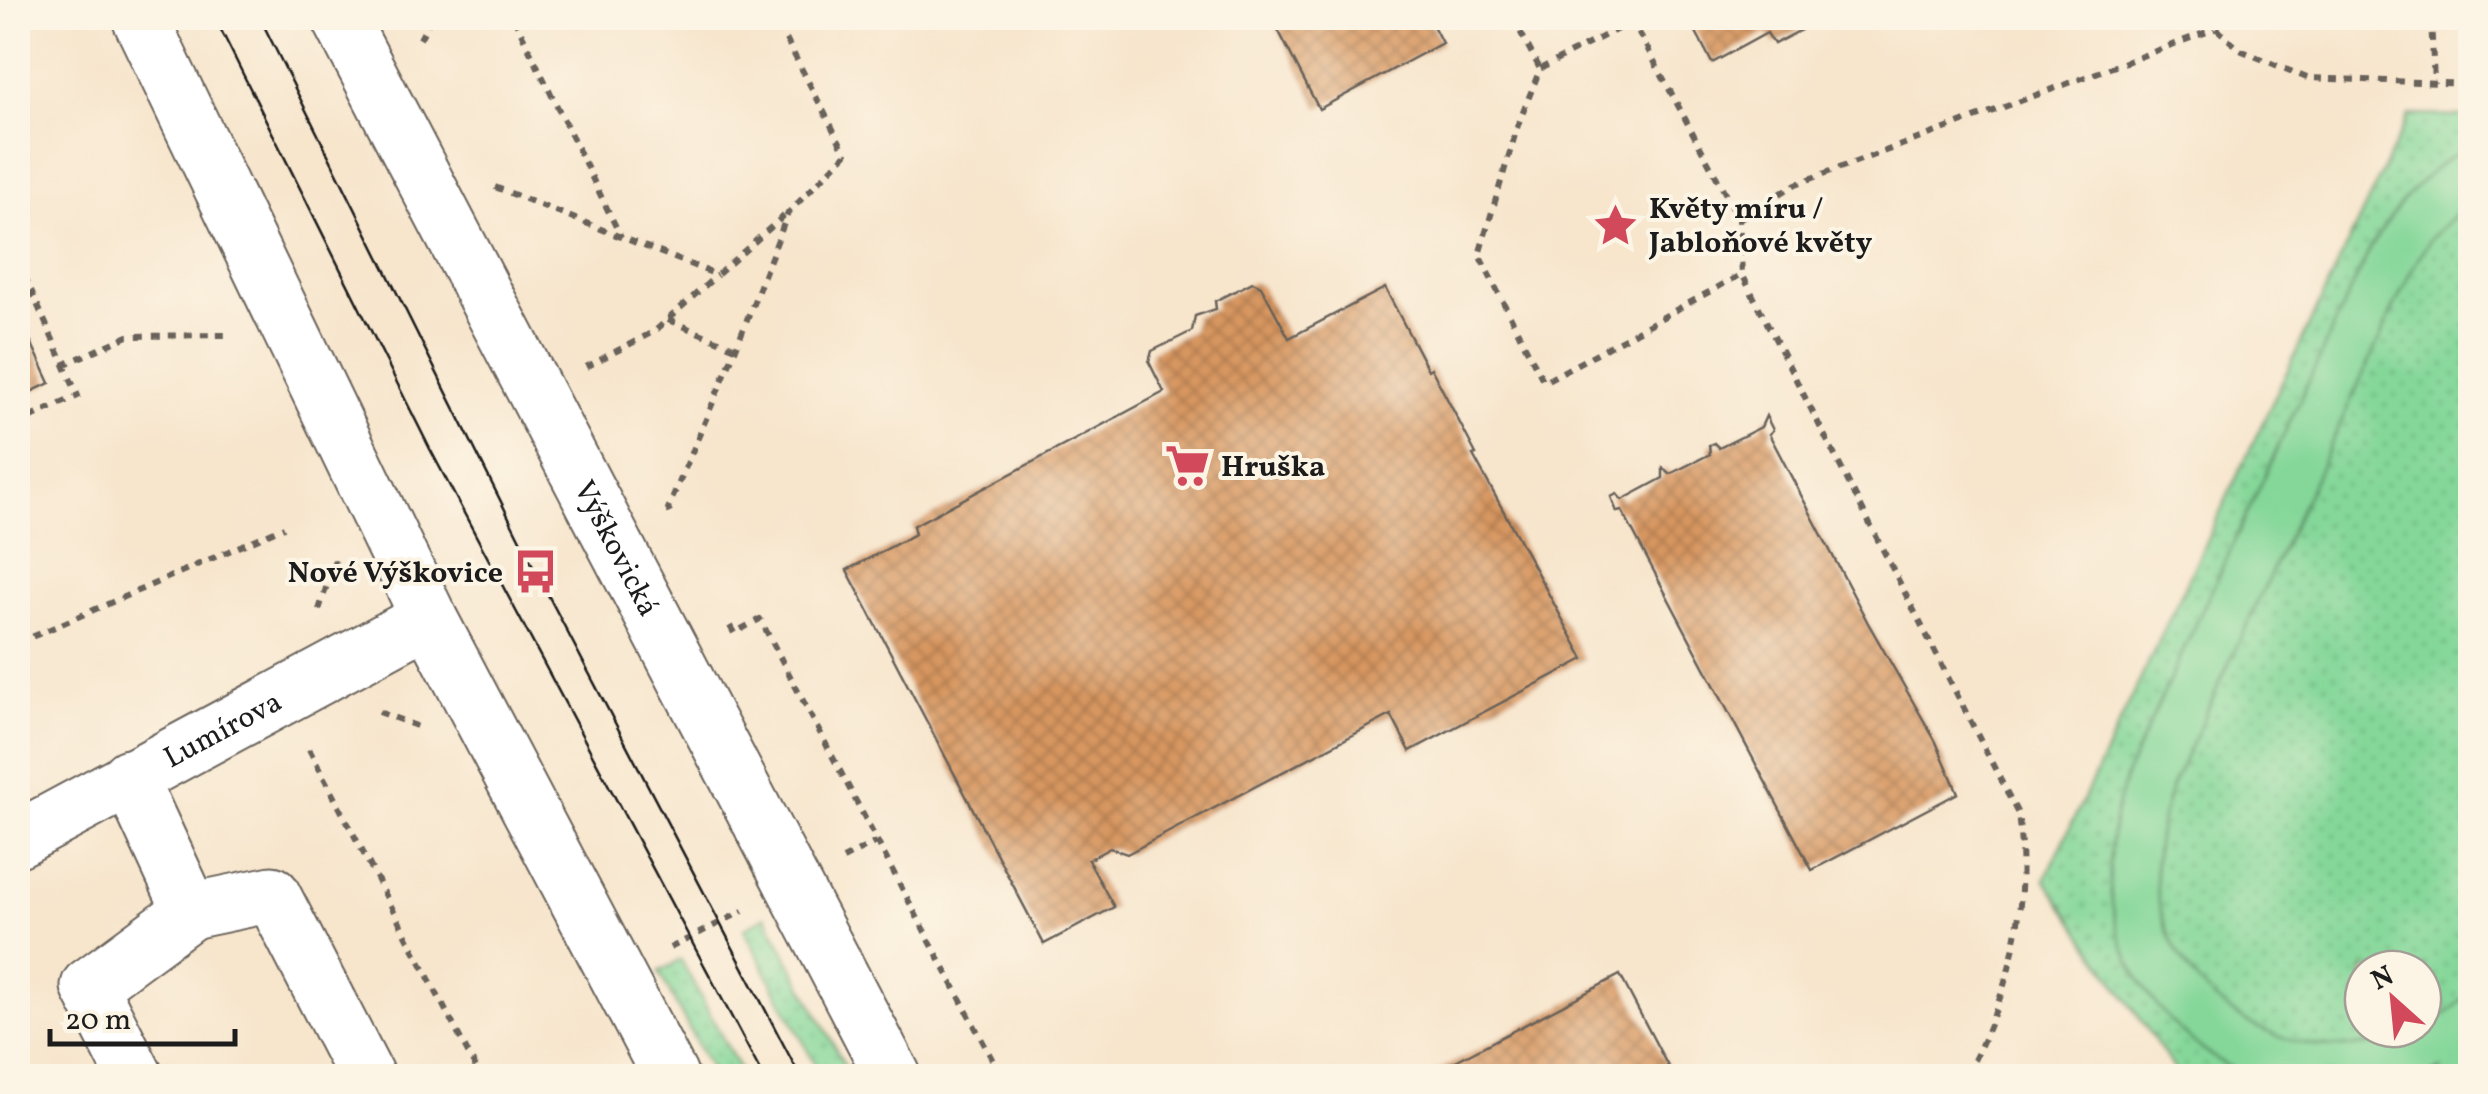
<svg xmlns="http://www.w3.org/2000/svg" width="2488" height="1094" viewBox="0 0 2488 1094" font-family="Vollkorn,serif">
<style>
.grass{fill:url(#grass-dots);stroke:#507a5a;stroke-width:2.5;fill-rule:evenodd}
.pitch{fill:#84d799;stroke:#507a5a;stroke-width:2.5}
.building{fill:url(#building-cross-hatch)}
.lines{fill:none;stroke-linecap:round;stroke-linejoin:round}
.minor-casing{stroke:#69625a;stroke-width:59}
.path{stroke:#69625a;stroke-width:6;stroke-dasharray:8 8;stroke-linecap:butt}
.minor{stroke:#fff;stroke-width:55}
.tram{stroke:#1c1c1c;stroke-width:2.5}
.labels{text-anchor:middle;stroke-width:8;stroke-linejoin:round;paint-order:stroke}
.poi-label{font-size:30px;font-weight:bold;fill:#1c1c1c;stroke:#fcf5e5;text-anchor:start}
.street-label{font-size:30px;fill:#1c1c1c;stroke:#fcf5e5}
</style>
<defs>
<pattern id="grass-dots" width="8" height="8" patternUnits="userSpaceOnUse" patternTransform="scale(2.5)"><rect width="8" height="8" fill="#84d799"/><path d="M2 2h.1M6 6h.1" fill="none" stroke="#71b883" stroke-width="1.8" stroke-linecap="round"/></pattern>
<pattern id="building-cross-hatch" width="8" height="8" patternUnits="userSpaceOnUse" patternTransform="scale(2.5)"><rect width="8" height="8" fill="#d89761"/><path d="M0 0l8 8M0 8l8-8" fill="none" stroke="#ae7a4f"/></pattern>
</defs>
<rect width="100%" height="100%" fill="#fcf5e5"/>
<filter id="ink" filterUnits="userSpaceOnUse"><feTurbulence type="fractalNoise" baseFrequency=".01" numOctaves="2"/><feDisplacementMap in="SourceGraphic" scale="20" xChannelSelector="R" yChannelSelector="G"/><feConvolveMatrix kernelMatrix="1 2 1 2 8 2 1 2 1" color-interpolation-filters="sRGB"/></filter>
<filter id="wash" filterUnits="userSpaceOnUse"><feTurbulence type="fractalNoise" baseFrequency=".0048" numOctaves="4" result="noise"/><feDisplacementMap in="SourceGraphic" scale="40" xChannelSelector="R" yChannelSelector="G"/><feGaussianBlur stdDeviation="2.25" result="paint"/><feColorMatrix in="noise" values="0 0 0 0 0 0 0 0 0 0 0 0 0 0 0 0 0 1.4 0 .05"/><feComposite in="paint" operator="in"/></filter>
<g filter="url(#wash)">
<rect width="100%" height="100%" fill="#f7e5cc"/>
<g class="grass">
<path d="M 2409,115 L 2470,116 L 2470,1076 L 2179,1076 L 2045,880 ZM 2363,969 L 2423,969 L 2423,1029 L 2363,1029 Z"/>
<path d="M 766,916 L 850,1076 L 821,1076 L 744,929 Z"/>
<path d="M 681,960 L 743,1076 L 714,1076 L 659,972 Z"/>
</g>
<path class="pitch" d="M 2470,146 L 2470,200 L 2430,239 L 2411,271 L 2172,786 C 2160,820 2152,853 2157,890 C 2170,995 2279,1067 2381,1042 C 2415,1034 2447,1018 2470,991 L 2470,1076 L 2438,1076 L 2441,1069 L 2424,1076 C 2383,1076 2342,1076 2301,1076 C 2285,1076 2264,1079 2248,1075 C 2225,1068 2202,1050 2184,1034 C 2105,962 2093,865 2129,768 L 2370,249 C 2395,207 2425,168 2470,146 Z"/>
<g id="blocks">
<g class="building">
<path d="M 1272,18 L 1429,18 L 1442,43 L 1319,109 Z"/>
<path d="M 1689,18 L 1824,18 L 1774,44 L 1767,33 L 1712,63 Z"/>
<path d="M 1253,282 L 1261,286 L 1289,338 L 1385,288 L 1428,370 L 1431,368 L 1476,454 L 1473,455 L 1584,659 L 1410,751 L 1391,715 L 1127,854 L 1110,848 L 1088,860 L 1114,907 L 1044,944 L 847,570 L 915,534 L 913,526 L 1164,392 L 1149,362 L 1152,351 L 1192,331 L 1195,316 L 1216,309 L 1215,301 Z"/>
<path d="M 18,314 L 50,383 L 18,398 Z"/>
<path d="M 1766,416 L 1773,430 L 1769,434 L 1868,623 L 1936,742 L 1958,793 L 1812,870 L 1622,511 L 1617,512 L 1611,497 L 1617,494 L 1622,500 L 1663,478 L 1663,468 L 1670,474 L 1710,454 L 1709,445 L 1714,443 L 1719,448 L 1761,427 Z"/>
<path d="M 1620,975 L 1673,1076 L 1427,1076 Z"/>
</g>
</g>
</g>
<g filter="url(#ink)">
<use href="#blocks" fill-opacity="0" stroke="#69625a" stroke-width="2.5"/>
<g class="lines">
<defs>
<g id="minor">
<path d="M 140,18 L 429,618 L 670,1076"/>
<path id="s1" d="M 340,18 L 893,1076"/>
<path d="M 129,777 L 191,911 L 272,894 L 366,1076"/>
<path id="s2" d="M 18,839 L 429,618"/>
<path d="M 135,1076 L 89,986 L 191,911"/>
</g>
</defs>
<use href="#minor" class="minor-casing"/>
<g class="path">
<path d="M 514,18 L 621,237"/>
<path d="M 1513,18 L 1540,69"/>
<path d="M 1631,18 L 1739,219 L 1742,274 L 2018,814 C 2030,910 2011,990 1966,1076"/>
<path d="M 2205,18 L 2240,50 L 2307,78 L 2470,84"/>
<path d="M 2431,18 L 2434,83"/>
<path d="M 1633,21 L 1540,69 L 1518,125 L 1479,255 L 1544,382 L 1742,274"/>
<path d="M 420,39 L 431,18"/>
<path d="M 495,187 L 717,275 L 787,213"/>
<path d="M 1739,219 L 1796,184 L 2215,29"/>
<path d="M 18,261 L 78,396 L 18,423"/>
<path d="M 668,320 L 736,348"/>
<path d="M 63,365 L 128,336 L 226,335"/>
<path d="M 586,367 L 655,331 L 717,275"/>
<path d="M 670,513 L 668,509 L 736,348 L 788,213 L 846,154 L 775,18"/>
<path d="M 319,610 L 335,560"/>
<path d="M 730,626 L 734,633 L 760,619 L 1001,1076"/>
<path d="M 18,643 L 284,527"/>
<path d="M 379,712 L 419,727"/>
<path d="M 309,749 L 480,1076"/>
<path d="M 843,859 L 876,842"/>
<path d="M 670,948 L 743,911"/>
</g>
<use href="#minor" class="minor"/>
<g class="tram">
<path d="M 215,18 L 430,449 L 763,1076"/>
<path d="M 260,18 L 536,572 L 800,1076"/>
</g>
</g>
</g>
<defs>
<symbol id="sight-bare" viewBox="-9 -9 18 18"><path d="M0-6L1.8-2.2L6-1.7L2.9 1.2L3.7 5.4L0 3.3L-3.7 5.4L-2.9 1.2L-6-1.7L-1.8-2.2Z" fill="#d1495b" stroke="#fcf5e5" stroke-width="2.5" paint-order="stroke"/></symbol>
<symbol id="supermarket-bare" viewBox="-9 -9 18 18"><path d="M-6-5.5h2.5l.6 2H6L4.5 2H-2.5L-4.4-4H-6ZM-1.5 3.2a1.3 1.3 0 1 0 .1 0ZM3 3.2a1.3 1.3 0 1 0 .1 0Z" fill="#d1495b" stroke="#fcf5e5" stroke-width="2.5" paint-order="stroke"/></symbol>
<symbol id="bus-bare" viewBox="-9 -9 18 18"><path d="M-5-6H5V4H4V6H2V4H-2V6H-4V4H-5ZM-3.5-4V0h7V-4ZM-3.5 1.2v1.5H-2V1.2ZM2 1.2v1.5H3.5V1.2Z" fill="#d1495b" stroke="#fcf5e5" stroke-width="2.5" paint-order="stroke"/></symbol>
</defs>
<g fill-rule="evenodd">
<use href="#sight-bare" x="1584" y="194" width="63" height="63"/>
<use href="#supermarket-bare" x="1156" y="434" width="63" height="63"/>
<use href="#bus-bare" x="504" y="540" width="63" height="63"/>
</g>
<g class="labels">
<g class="poi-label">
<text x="1649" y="218">Květy míru /<tspan x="1649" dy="34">Jabloňové květy</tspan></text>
<text x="1221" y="476">Hruška</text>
<text x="503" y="582" text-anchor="end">Nové Výškovice</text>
</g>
<g class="street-label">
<text dy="10" stroke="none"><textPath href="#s1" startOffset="598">Výškovická</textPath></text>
<text dy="10" stroke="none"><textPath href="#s2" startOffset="232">Lumírova</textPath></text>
</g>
</g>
<rect width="2488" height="1094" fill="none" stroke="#fcf5e5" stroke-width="60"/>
<g transform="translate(2393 999) rotate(333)"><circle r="48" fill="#fcf5e5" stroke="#a29e95" stroke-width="2.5"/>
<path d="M0-8L18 38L0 25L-18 38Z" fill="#d1495b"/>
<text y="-15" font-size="28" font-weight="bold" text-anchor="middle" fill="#1c1c1c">N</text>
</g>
<path d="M50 1029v15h185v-15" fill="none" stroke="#1c1c1c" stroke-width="5"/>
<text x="65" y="1029" font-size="30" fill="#1c1c1c" stroke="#fcf5e5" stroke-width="8" paint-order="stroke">20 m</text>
</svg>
